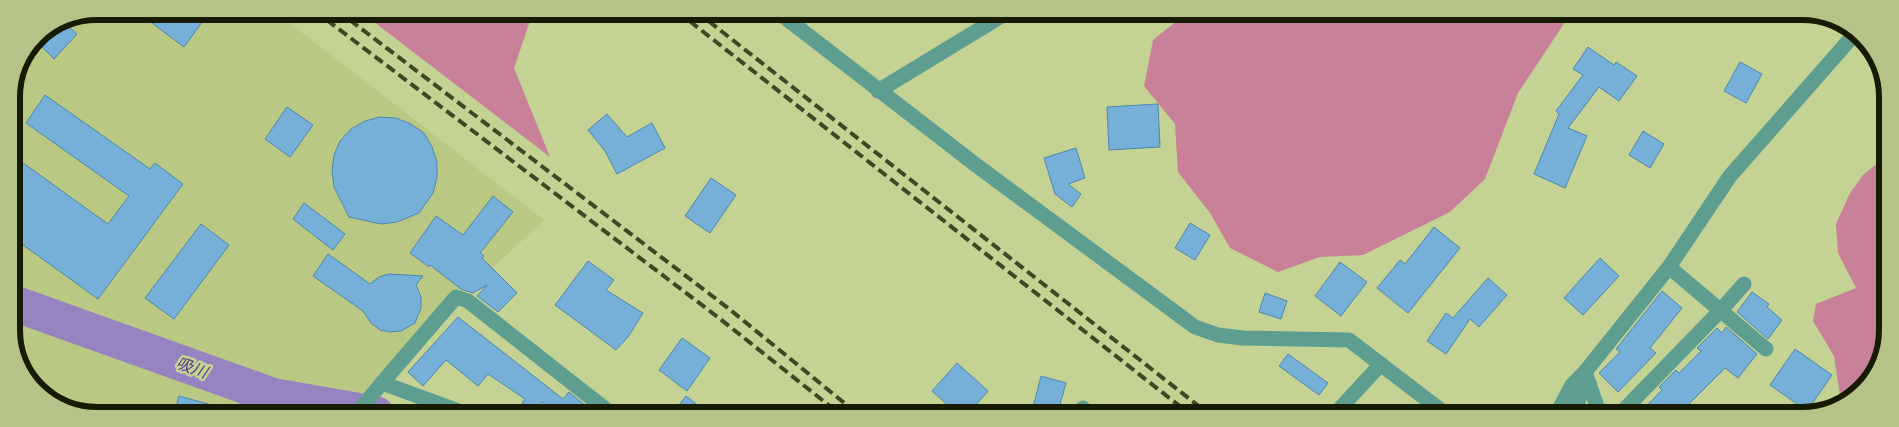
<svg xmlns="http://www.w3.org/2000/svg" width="1899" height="427" viewBox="0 0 1899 427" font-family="Overpass,'Noto Sans JP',sans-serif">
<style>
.built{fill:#b9c883}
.green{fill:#c88198}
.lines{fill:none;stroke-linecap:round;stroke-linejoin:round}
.river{stroke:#9883c1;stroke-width:36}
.building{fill:#76b0d8;stroke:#4d87ac}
.minor{stroke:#5e9e90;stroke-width:15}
.rail{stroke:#404726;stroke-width:4;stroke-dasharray:10 5;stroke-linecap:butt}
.labels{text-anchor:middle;stroke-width:5;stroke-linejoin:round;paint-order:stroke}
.water-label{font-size:16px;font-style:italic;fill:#573a86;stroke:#c4d294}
.rim{fill:none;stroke:#171b04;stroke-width:6}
</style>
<rect width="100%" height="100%" fill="#c4d294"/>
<path class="built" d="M 97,11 L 274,11 L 544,220 L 381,372 L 346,414 L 81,414 L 37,391 L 13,347 L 11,92 L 37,36 L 65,18 Z"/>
<g class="green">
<path d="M 361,12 L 533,12 L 514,68 L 550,157 Z"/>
<path d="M 1188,12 L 1571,13 L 1518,93 L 1485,179 L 1450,212 L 1363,255 L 1320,257 L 1278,272 L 1230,248 L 1210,213 L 1178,172 L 1175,124 L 1144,86 L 1153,40 Z"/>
<path d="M 1884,158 L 1886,158 L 1886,310 L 1881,331 L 1882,352 L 1859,394 L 1841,402 L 1834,356 L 1813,321 L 1816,304 L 1856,288 L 1838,253 L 1836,224 L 1850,193 L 1863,175 Z"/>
</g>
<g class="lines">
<path class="river" d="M 13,303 L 273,396 L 376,414"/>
</g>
<g class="building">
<path d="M 136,11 L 210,11 L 184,47 Z"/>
<path d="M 61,20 L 77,34 L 54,59 L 35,40 L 37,36 Z"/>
<path d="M 1588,47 L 1614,65 L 1616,62 L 1637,76 L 1619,101 L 1599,87 L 1568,128 L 1587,136 L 1565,188 L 1534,174 L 1559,114 L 1556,111 L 1583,75 L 1573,69 Z"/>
<path d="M 1740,62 L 1762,74 L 1746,103 L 1724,91 Z"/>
<path d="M 45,95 L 150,169 L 155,163 L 183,184 L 98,299 L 12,237 L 12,155 L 108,224 L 129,196 L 26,123 Z"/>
<path d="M 1158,104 L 1160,147 L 1109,150 L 1107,107 Z"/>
<path d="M 287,107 L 313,125 L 290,157 L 265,139 Z"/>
<path d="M 607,114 L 627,137 L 652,123 L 665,148 L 617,174 L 605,151 L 588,130 Z"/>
<path d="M 380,117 L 396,118 L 411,124 L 424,133 L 432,147 L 437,162 L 437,178 L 433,193 L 419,213 L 397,222 L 381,224 L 349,217 L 334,187 L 332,171 L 334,155 L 340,141 L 351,129 L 365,121 Z"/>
<path d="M 1643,131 L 1664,144 L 1650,168 L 1629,155 Z"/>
<path d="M 1076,148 L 1085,178 L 1068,184 L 1081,194 L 1072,207 L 1055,194 L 1044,158 Z"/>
<path d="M 711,178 L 736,195 L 710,233 L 685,216 Z"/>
<path d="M 493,196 L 513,212 L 480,253 L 484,256 L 482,258 L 517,293 L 498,312 L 477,296 L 487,285 L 473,293 L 461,289 L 430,265 L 429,267 L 410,253 L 436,216 L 463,235 Z"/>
<path d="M 304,203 L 345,234 L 333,250 L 293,219 Z"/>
<path d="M 1190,223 L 1210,235 L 1195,260 L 1175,248 Z"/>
<path d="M 201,224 L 229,245 L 174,319 L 145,298 Z"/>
<path d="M 1434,227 L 1460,248 L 1408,313 L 1377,288 L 1400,260 L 1405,264 Z"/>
<path d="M 328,254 L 370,284 L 379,277 L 389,274 L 423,276 L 416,285 L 421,297 L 421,308 L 415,323 L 401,331 L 390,332 L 380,330 L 371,323 L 363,311 L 313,276 Z"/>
<path d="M 1600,258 L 1619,276 L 1583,315 L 1564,298 Z"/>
<path d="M 588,261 L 614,280 L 606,290 L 643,313 L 628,337 L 616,350 L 555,305 Z"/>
<path d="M 1340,262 L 1367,282 L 1341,316 L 1315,296 Z"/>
<path d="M 1488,278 L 1507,295 L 1479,327 L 1470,319 L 1446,354 L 1427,341 L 1446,313 L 1453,318 Z"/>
<path d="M 1662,291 L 1682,308 L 1650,348 L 1656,353 L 1618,392 L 1599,373 L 1620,352 L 1616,349 Z"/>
<path d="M 1752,292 L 1769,304 L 1767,307 L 1782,320 L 1768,339 L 1737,312 Z"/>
<path d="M 1265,293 L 1287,301 L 1281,319 L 1259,312 Z"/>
<path d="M 458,317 L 563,399 L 569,392 L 597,415 L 550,415 L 553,411 L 542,402 L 534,412 L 522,403 L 525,399 L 488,374 L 478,386 L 446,360 L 423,386 L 408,372 Z"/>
<path d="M 1726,327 L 1757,354 L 1738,378 L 1725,368 L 1678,415 L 1638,415 L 1662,390 L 1659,387 L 1676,370 L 1679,373 L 1701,351 L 1697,348 L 1717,328 L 1722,333 Z"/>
<path d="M 682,338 L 710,358 L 687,391 L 659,370 Z"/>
<path d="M 1795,349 L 1832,375 L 1807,411 L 1770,385 Z"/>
<path d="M 1288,354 L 1328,383 L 1319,395 L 1279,366 Z"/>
<path d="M 957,363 L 988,391 L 967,415 L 959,415 L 932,391 Z"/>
<path d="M 1041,376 L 1066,383 L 1057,415 L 1031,415 Z"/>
<path d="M 179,396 L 226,409 L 225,414 L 174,414 Z"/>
<path d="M 686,396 L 710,415 L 671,415 Z"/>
</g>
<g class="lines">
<g class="minor">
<path d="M 778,12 L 976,165 L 1195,327 L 1218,335 L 1243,338 L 1349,340 L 1447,415"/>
<path d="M 878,91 L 1008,12"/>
<path d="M 1669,267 L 1766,349"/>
<path d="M 1585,372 L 1600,415"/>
<path d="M 382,383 L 456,297 L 468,301 L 613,415"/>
<path d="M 1083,408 L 1084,415"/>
<path d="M 356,414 L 382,383 L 467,414"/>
<path d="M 1334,415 L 1381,364"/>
<path d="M 1556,415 L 1572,385 L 1585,372 L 1669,267 L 1730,176 L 1852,37 L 1860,35"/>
<path d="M 1575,415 L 1585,374"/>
<path d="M 1619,415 L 1721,310 L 1744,284"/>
</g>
<g class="rail">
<path d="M 315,11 L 719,318 L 841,415"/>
<path d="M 338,11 L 728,308 L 859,415"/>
<path d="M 678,12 L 1191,415"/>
<path d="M 697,12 L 1210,415"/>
</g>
</g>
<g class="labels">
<g class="water-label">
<text transform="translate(192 367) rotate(20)" y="6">吸川</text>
</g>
</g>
<path d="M0 0H1899V427H0ZM97 20H1802A77 77 0 0 1 1879 97V330A77 77 0 0 1 1802 407H97A77 77 0 0 1 20 330V97A77 77 0 0 1 97 20Z" fill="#b6c388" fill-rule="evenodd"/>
<path class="rim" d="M97 20H1802A77 77 0 0 1 1879 97V330A77 77 0 0 1 1802 407H97A77 77 0 0 1 20 330V97A77 77 0 0 1 97 20Z"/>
</svg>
